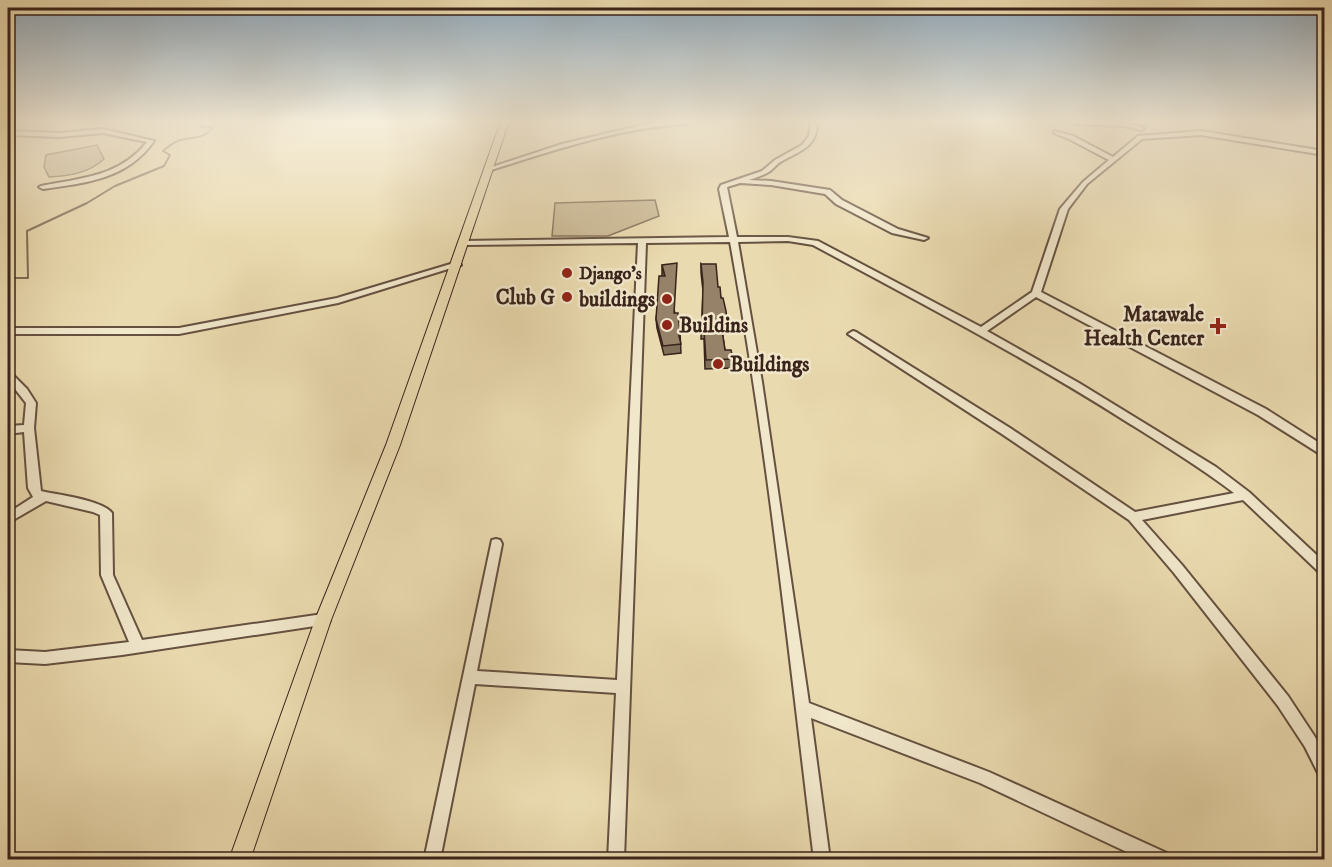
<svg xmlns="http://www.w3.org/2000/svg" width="1332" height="867" viewBox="0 0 1332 867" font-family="'IM FELL DW Pica',serif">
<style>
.green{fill:#ccbb96;stroke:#826f58;stroke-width:1.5}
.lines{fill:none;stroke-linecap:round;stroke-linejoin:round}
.stream{stroke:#7f6c56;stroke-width:2}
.minor-casing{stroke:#655140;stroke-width:4}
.major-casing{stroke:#39231b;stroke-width:2}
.minor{fill:#f1e7cb;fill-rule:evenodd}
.major{fill:#eadaaf;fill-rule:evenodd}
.wall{fill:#807059;stroke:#39231b;stroke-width:1.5}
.building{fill:#958268;stroke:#39231b;stroke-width:1.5}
.poi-dot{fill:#8f2418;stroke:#f1e7cb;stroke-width:2}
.labels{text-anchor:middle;stroke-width:5;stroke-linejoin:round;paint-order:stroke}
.far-poi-label{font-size:18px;font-weight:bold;fill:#39231b;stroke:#f1e7cb;text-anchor:start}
.poi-label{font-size:21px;font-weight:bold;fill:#39231b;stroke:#f1e7cb;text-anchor:end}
</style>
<rect width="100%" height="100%" fill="#eadaaf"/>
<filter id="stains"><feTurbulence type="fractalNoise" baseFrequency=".00333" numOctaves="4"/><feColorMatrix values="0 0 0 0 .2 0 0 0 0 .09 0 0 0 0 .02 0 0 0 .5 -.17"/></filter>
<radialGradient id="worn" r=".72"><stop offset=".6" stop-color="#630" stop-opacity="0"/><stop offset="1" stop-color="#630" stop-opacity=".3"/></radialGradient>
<g class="green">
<path d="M 97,145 L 104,159 C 89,173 69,176 49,177 L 44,167 L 46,155 Z"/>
<path d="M 655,200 L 659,216 L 608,236 L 552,236 L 555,203 Z"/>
</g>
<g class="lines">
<path class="stream" d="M 8,282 L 14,278 L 28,278 L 27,231 L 87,203 L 115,186 L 164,166 L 170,155 L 163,151 C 168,147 174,141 181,140 C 193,137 205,139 213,127 L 200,127 L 206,121"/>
<defs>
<g id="minor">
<path d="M 667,121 L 689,122 L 686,124 C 619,128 555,150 491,170 L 486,169 L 562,144 L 655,122 Z"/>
<path d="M 811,121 L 817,121 C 818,147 800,151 782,161 C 776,164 773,170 767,173 C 761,176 755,178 749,180 L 771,181 L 830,190 L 842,200 L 898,229 L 928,238 L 924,240 L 892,233 L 836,204 L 825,194 L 771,185 L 740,183 L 727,187 L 737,237 L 788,237 L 818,241 L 981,327 L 1032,292 L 1060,209 L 1083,182 L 1109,160 L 1069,139 L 1054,133 L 1054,131 L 1073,136 L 1113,157 L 1138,136 L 1201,131 L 1324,151 L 1324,155 L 1201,135 L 1142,139 L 1087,184 L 1068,209 L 1041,292 L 1266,409 L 1324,446 L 1324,455 L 1320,454 L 1258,415 L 1036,297 L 987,331 L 1079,383 L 1216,467 L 1249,492 L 1324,562 L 1324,574 L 1320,573 L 1243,500 L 1142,520 L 1182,565 L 1288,696 L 1315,737 L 1324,755 L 1324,777 L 1319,775 L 1305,747 L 1278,706 L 1174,573 L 1129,520 L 1002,434 L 848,334 L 853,331 L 856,332 L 1010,428 L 1135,512 L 1234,493 C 1200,467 1164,445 1127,422 C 1026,358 919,302 813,245 L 788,241 L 738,242 L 762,382 L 809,703 L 989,772 L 1169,854 L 1171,860 L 1144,860 L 980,783 L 811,718 L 830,860 L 814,860 C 789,654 767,445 730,242 L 646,243 L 624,860 L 608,860 L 616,693 L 475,684 L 440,860 L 424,860 L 492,540 L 496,539 L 500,540 L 502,544 L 477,671 L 617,680 L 638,243 L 464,245 L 460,243 L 464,241 L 729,237 L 719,189 L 721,185 L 762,171 L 775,160 L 802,145 L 809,136 Z"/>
<path d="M 1105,121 L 1124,122 L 1144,128 L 1141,130 L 1124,126 L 1076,124 L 1073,122 Z"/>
<path d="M 103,129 L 154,141 C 127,179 87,183 43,189 L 39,187 L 41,186 C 80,178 120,177 147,142 L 103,133 L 59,137 L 8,135 L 8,131 L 59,133 Z"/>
<path d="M 454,263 L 460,263 L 461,265 L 338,303 L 179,334 L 8,334 L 8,328 L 179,328 L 337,298 Z"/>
<path d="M 8,372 L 11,373 L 27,389 L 36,403 L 34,428 L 41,491 C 58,495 102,500 112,513 L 113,575 L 142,640 L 323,614 L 328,616 L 330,620 L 328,624 L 122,655 L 45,664 L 8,662 L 8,650 L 45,652 L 129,642 L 101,575 L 100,515 L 93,512 L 46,501 L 8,523 L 8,513 L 33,497 L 28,488 L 24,432 L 8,434 L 8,426 L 24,425 L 26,403 L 8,380 Z"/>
</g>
<path id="major" d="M 501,121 L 509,121 L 400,445 L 331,620 L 250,860 L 229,860 L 315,620 L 386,445 Z"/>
</defs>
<use href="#minor" class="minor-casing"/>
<use href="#major" class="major-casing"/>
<use href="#minor" class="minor"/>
<use href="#major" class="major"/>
</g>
<g class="wall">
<path d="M 701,264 L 718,287 L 721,298 L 727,319 L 726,328 L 722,328 L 722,330 L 725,350 L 733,359 L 732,368 L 705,369 L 704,339 L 701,339 L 703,291 L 701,273 Z"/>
<path d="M 662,265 L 680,332 L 681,353 L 664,355 L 657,328 L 656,319 L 662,276 Z"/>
</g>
<g class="building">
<path d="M 677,263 L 674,313 L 678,313 L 680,332 L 678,332 L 681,344 L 663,346 L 656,319 L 659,276 L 665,276 L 662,265 Z"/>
<path d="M 701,264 L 716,264 L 718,287 L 720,287 L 721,298 L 723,298 L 726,311 L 727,319 L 723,319 L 722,330 L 725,350 L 731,350 L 733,359 L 706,360 L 704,330 L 702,330 L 703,282 Z"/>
</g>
<linearGradient id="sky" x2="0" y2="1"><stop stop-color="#91aabd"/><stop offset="0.5" stop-color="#f6eedb"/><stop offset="1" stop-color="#f6eedb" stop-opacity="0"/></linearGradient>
<rect width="1332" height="243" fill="url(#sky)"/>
<g class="poi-dot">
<circle cx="567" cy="273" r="6"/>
<circle cx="567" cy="297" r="6"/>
<circle cx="667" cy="299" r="6"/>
<circle cx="667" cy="325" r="6"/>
<path d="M1215 317h6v6h6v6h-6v6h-6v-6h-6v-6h6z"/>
<circle cx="718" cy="364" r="6"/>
</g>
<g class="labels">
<g class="far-poi-label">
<text x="579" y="279">Django's</text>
</g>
<g class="poi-label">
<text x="555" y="304">Club G</text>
<text x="655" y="306">buildings</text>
<text x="1204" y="321">Matawale<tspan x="1204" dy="24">Health Center</tspan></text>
<text x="679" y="332" text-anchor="start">Buildins</text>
<text x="730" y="371" text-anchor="start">Buildings</text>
</g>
</g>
<rect width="1332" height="867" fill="none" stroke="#eadaaf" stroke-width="30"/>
<rect x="9" y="9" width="1314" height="849" fill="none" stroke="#39231b" stroke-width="3"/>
<rect x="15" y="15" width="1302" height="837" fill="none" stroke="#39231b" stroke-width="1.5"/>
<rect width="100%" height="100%" filter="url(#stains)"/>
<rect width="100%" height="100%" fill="url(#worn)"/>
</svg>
